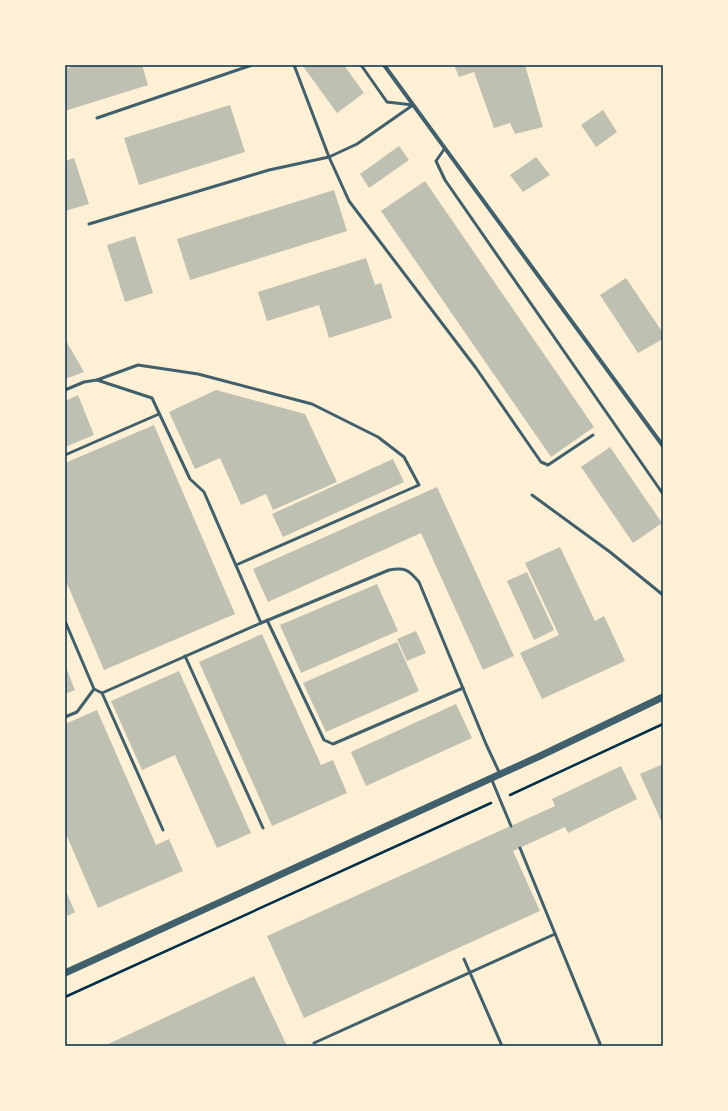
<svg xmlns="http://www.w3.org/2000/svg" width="728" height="1111" viewBox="0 0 728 1111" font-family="Helvetica,sans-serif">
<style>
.building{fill:#bec0b2}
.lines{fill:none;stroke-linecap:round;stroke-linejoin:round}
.path{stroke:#003049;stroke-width:2.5}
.service{stroke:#3f606c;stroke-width:3}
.minor{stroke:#3f606c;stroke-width:4}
.tertiary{stroke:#3f606c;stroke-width:7}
.neatline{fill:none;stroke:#003049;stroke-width:1.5}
</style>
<rect width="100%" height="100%" fill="#fdf0d5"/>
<g class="building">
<path d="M 78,65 L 142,65 L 148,85 L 65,111 L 65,69 Z"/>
<path d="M 302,65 L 344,65 L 364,93 L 337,113 Z"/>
<path d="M 454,65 L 525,65 L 543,127 L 515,134 L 510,123 L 494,128 L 474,72 L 459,77 Z"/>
<path d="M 230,105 L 245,152 L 139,185 L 124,138 Z"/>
<path d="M 603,110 L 617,132 L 596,147 L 581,125 Z"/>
<path d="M 399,146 L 409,160 L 369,188 L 360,174 Z"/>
<path d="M 536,157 L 550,175 L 523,192 L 510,175 Z"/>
<path d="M 74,158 L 89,204 L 65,211 L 65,161 Z"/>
<path d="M 425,181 L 594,427 L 551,457 L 381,211 Z"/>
<path d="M 334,190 L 347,231 L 190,280 L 177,239 Z"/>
<path d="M 135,236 L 153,293 L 125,302 L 107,245 Z"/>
<path d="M 366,258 L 375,285 L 381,283 L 392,318 L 329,338 L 319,305 L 267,321 L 258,292 Z"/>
<path d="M 626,278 L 663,333 L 663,339 L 638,353 L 600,295 Z"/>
<path d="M 65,339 L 84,372 L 65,379 Z"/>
<path d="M 216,390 L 305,414 L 337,482 L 273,510 L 266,494 L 241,505 L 220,458 L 195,469 L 169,412 Z"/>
<path d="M 78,395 L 94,435 L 65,447 L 65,401 Z"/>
<path d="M 154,425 L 235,614 L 104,670 L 65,579 L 65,463 Z"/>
<path d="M 610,447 L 662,523 L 633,543 L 581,467 Z"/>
<path d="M 393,459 L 404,482 L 283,537 L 272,514 Z"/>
<path d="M 437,487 L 514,656 L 483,670 L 421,533 L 268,602 L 253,569 Z"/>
<path d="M 560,547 L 595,621 L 604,616 L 625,661 L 542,699 L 520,653 L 559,635 L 525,563 Z"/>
<path d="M 527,572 L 554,630 L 534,640 L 507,581 Z"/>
<path d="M 377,584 L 398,631 L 301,673 L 280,625 Z"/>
<path d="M 416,631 L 426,653 L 407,661 L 397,639 Z"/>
<path d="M 262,634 L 321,765 L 333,760 L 347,793 L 272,826 L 199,662 Z"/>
<path d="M 397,642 L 419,691 L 326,732 L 303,683 Z"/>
<path d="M 65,665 L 75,690 L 65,694 Z"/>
<path d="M 179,671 L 251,833 L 217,848 L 175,755 L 142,770 L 111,701 Z"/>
<path d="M 456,704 L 472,738 L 366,786 L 351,752 Z"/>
<path d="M 97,710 L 156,845 L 169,839 L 183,871 L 98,908 L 65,832 L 65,724 Z"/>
<path d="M 663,764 L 663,825 L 640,774 Z"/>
<path d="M 621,766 L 637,799 L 568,833 L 565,827 L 513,851 L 540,911 L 304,1018 L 267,936 L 555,806 L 552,799 Z"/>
<path d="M 65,889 L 75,912 L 68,916 L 65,910 Z"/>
<path d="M 254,976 L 287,1046 L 104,1046 Z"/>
</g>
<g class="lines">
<g class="path">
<path d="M 510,795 L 663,724"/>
<path d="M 65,997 L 491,803"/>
</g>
<g class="service">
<path d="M 361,65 L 387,102 L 413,105"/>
<path d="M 413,105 L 357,144 L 329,157 L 349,201 L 476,368 L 541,462 L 548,465 L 593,435"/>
<path d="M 97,118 L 252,65"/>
<path d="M 445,148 L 436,161 L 445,180 L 663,494"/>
<path d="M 89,224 L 269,170 L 329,157 L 294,65"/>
<path d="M 97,380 L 138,365 L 198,374 L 312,404 L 378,437 L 404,457 L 419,485 L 236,565"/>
<path d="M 65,390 L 84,382 L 97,380 L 152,398 L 190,479 L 204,492 L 261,623"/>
<path d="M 65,455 L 159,414"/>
<path d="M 532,495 L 610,552 L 663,595"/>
<path d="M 267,620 L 324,740 L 333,744 L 463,688"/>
<path d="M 65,621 L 94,689 L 102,693 L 261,623 L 389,570 C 405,567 409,570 419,582 L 486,744 L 500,774"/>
<path d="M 185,656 L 263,828"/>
<path d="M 102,693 L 163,830"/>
<path d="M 65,717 L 77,712 L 94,689"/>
<path d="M 491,778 L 511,826"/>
<path d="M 520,848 L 601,1046"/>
<path d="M 464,959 L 502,1046"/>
<path d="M 314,1043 L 555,934"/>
</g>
<path class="minor" d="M 384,65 L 663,446"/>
<path class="tertiary" d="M 65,973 L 540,756 L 663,697"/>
</g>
<rect width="728" height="1111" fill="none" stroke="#fdf0d5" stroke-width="132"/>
<rect x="66" y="66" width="596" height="979" class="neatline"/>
</svg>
